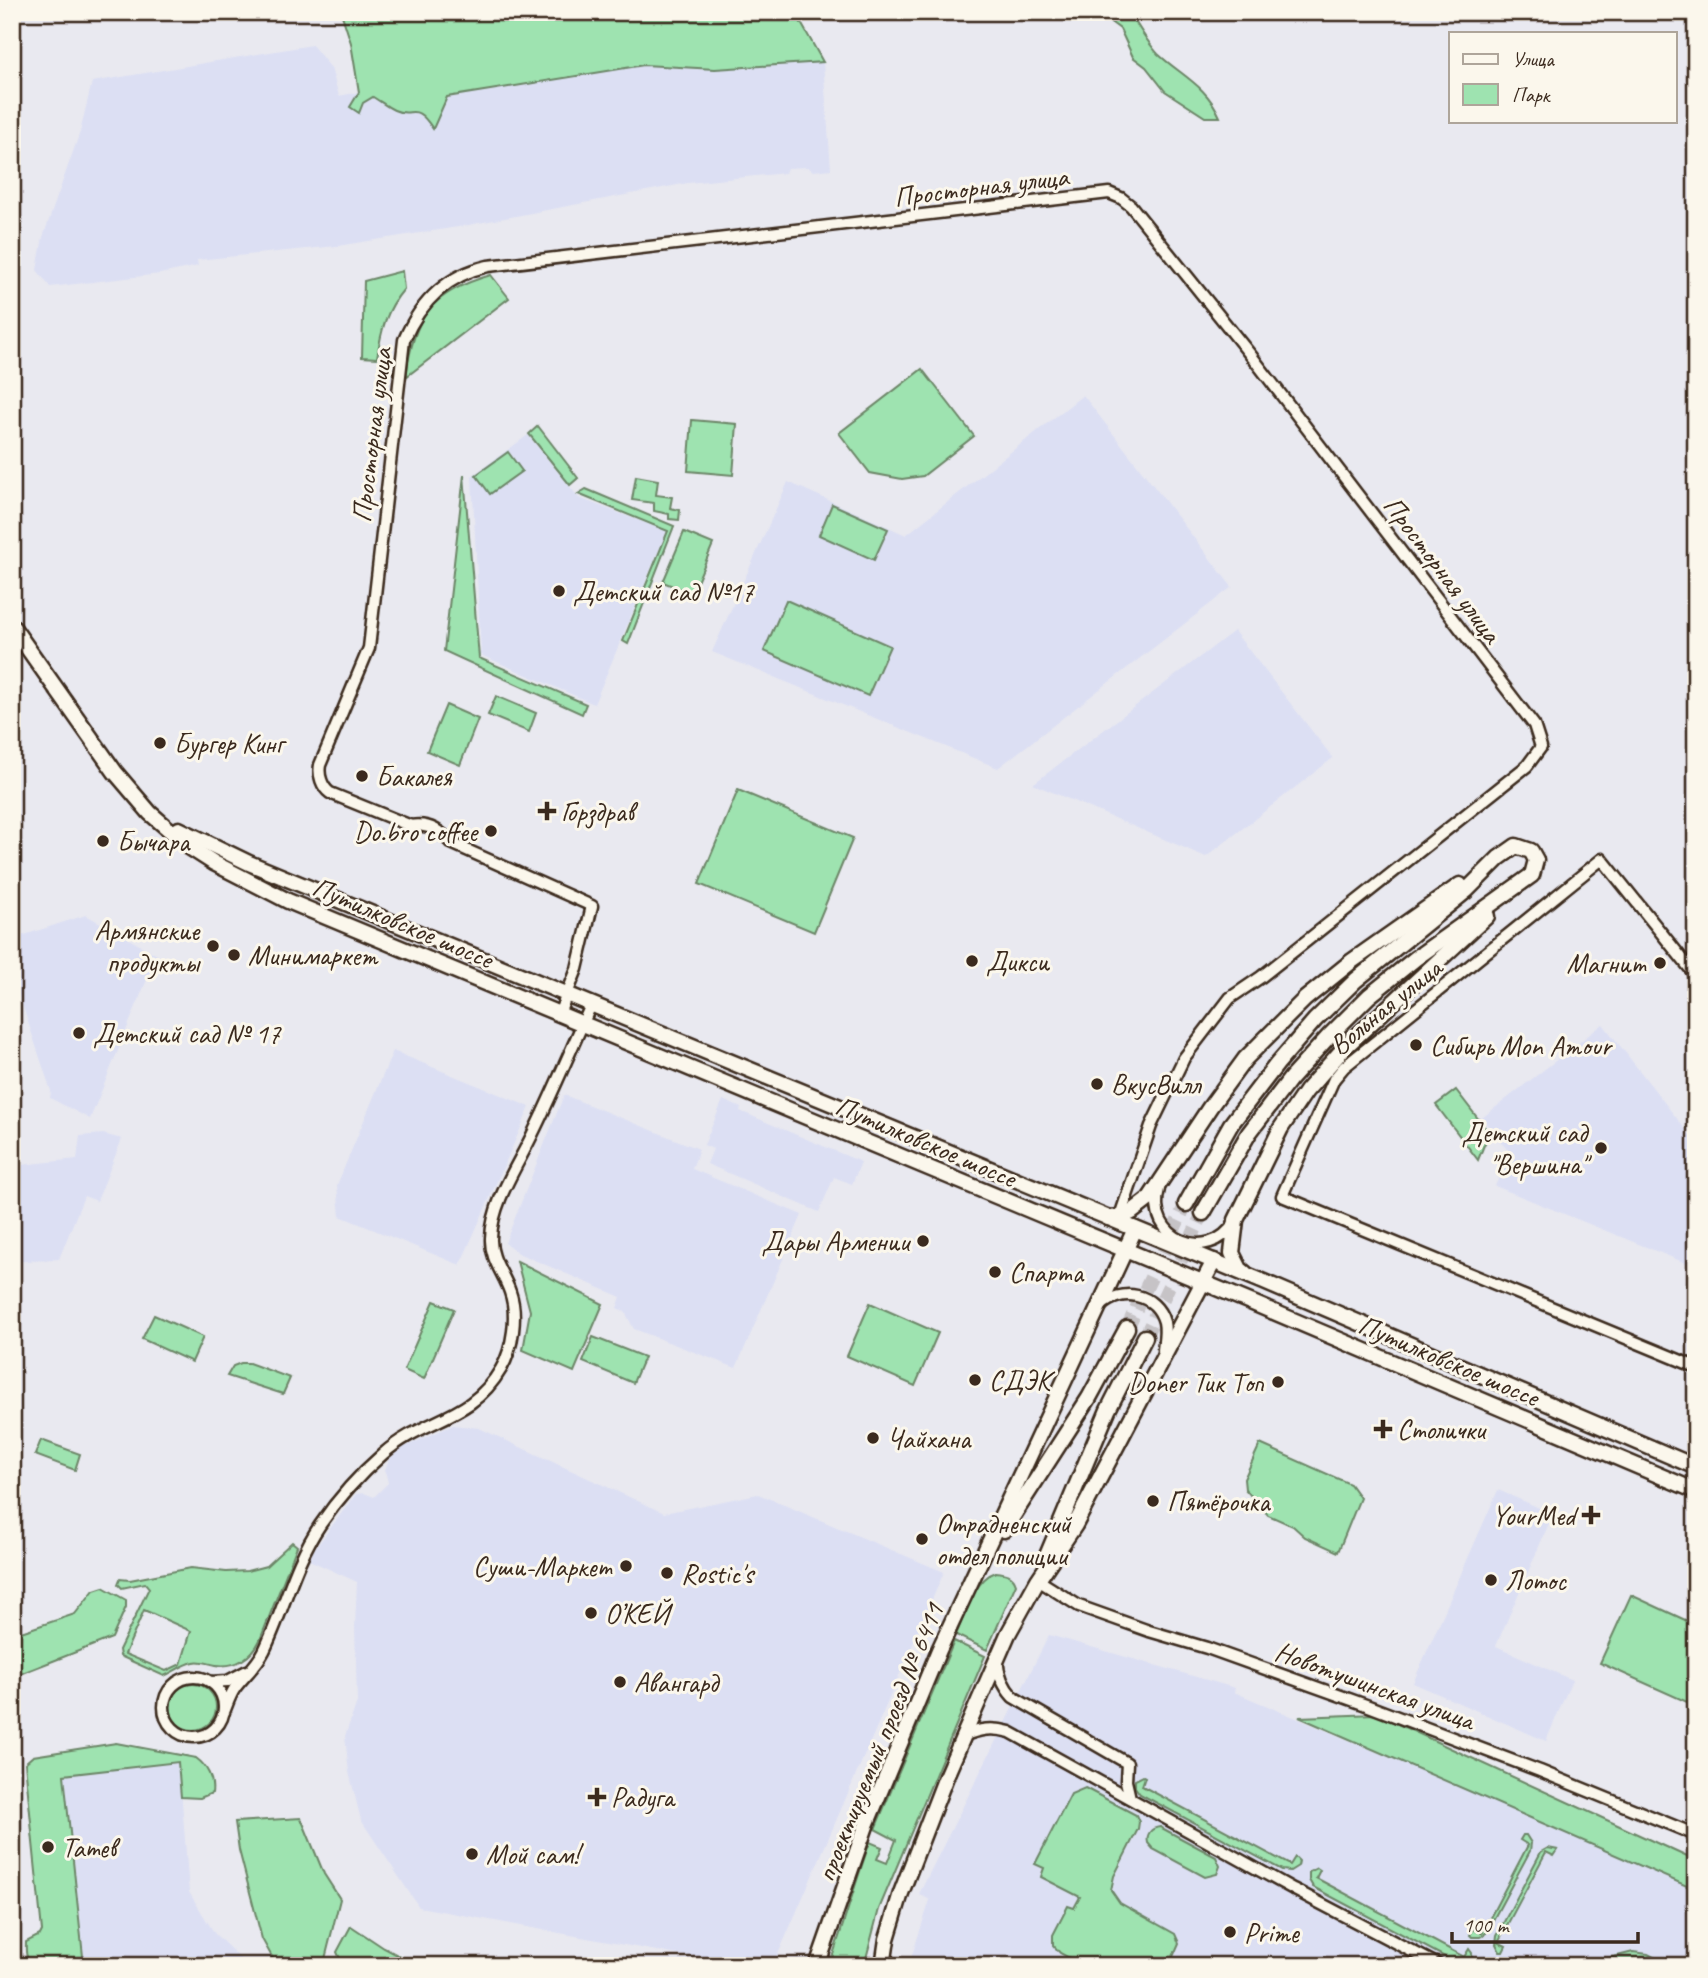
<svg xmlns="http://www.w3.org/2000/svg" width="1708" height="1978" viewBox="0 0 1708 1978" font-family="Caveat,sans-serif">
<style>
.built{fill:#dcdff3}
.green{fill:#9ee3b0;stroke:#6c8667;stroke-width:2;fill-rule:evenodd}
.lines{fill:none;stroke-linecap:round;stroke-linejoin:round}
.secondary-tunnel{stroke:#c6c3c6;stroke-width:14;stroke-dasharray:14 7;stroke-linecap:butt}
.street-casing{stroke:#3b2a1e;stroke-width:15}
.secondary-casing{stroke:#3b2a1e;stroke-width:19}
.street{stroke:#fbf7ec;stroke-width:10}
.secondary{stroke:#fbf7ec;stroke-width:14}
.poi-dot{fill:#3b2a1e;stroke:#fbf7ec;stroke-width:2.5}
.labels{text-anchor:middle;stroke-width:6;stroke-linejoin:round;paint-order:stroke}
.street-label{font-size:28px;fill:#3b2a1e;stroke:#fbf7ec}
.poi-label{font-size:28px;fill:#3b2a1e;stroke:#fbf7ec;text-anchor:start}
</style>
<rect width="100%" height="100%" fill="#e9e9f0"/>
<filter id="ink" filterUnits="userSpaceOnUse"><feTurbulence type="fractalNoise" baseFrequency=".0143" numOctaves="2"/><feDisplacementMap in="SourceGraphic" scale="14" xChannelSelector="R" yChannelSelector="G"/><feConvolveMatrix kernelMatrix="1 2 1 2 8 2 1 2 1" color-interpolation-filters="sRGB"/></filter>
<g filter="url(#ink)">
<g class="built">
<path d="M 312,45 L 331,68 L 339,96 L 359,92 L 350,108 L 373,97 L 395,111 L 418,111 L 433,128 L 447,97 L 644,65 L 715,69 L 823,62 L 831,169 L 813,171 L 808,167 L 787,168 L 785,173 L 688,183 L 458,227 L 337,246 L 197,260 L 198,266 L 160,274 L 50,287 L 37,270 L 43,237 L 80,132 L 92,82 Z"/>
<path d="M 1083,395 L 1232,587 L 998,768 L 712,652 L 788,482 L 906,535 Z"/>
<path d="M 528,435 L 579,498 L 667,531 L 594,704 L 481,655 L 472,476 Z"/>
<path d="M 1234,631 L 1333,758 L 1206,857 L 1033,784 Z"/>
<path d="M 86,915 L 157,955 L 90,1119 L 50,1098 L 51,1091 L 12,974 L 12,939 Z"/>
<path d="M 1603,1024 L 1696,1143 L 1696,1264 L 1693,1266 L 1495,1186 L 1510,1153 L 1482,1118 Z"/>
<path d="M 393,1051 L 530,1107 L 460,1265 L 340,1216 L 337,1185 Z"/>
<path d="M 564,1095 L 699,1149 L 692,1169 L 802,1215 L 736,1368 L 634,1329 L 625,1312 L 617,1308 L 621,1297 L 520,1254 L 505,1243 Z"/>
<path d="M 723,1100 L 741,1108 L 740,1111 L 861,1162 L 852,1184 L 834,1177 L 819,1212 L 707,1164 L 713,1149 L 704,1145 Z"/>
<path d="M 103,1134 L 122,1139 L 97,1201 L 84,1196 L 59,1259 L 12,1262 L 12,1166 L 77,1159 L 80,1136 Z"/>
<path d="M 453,1425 L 479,1428 L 664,1513 L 758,1494 L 944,1572 L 773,1966 L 738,1966 L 419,1907 L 361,1820 L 349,1772 L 345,1736 L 357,1702 L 355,1627 L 357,1582 L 307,1559 L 356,1494 L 364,1493 L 374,1497 L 388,1483 L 385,1470 L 389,1459 L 402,1448 Z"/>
<path d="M 1498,1490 L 1553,1514 L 1496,1646 L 1572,1680 L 1546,1741 L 1413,1683 Z"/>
<path d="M 1049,1635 L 1235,1688 L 1234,1692 L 1696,1886 L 1696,1966 L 910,1966 L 912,1955 L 930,1900 L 919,1894 Z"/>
<path d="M 179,1762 L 189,1892 L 215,1934 L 248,1966 L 84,1966 L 64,1775 Z"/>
</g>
<g class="green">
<path d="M 341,12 L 795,12 L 823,62 L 715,69 L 644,65 L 447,97 L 433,129 C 414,100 413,119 394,110 C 387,107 380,101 373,97 L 363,103 L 359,113 L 350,107 L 359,92 L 351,43 Z"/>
<path d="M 1097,12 L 1129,12 C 1138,26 1147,42 1158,54 C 1182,76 1207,86 1220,117 L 1205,117 L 1165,91 L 1146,67 L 1133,57 L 1120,29 Z"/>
<path d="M 402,271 L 404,289 C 386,310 381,331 377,358 L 362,357 L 364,281 Z"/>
<path d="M 491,275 L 509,298 L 406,377 C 413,317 431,292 491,275 Z"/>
<path d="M 922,369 L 974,436 L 923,476 L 902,479 L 870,473 L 839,433 Z"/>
<path d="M 692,420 L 737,424 L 733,475 L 688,471 Z"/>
<path d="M 538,426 L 578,478 L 570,485 L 529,434 Z"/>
<path d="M 508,452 L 522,471 L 490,494 L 476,475 Z"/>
<path d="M 464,475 L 479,658 L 586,704 L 582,714 L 444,651 Z"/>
<path d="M 636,476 L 658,480 L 656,495 L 672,497 L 670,508 L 680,510 L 679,520 L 669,519 L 669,514 L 654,511 L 654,503 L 632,500 Z"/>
<path d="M 586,489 L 674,526 L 628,644 L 623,641 L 668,531 L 578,494 Z"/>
<path d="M 832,504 L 888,529 L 874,560 L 819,535 Z"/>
<path d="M 684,532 L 713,544 L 692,594 L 663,582 Z"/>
<path d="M 786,600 L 890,646 L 868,696 L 764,651 Z"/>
<path d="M 496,696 L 536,713 L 529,732 L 488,715 Z"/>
<path d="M 446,705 L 478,719 L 460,765 L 427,751 Z"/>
<path d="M 738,790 L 853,838 L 814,932 L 699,884 Z"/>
<path d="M 1456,1090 L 1489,1133 L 1478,1160 L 1436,1105 Z"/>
<path d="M 517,1261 L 603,1304 L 574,1372 L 523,1350 L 530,1311 Z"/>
<path d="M 434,1301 L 454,1309 L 424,1379 L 404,1370 Z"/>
<path d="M 870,1303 L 938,1333 L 915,1386 L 847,1356 Z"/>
<path d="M 154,1315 L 203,1337 L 192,1362 L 142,1339 Z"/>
<path d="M 593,1337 L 644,1357 L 633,1383 L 583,1362 Z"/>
<path d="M 241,1363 L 249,1363 L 290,1378 L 283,1394 L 227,1376 L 233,1366 Z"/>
<path d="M 41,1440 L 80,1454 L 75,1470 L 35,1455 Z"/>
<path d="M 1260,1444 L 1350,1484 L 1360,1498 L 1338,1552 L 1305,1537 L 1293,1526 L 1268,1515 L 1245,1489 L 1244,1479 Z"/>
<path d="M 292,1542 L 297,1546 L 260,1640 C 252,1657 236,1668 216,1665 C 209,1664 201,1660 194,1662 C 184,1664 173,1672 164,1676 L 120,1656 L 119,1650 L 149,1588 L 145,1583 L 122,1588 L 118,1584 L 120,1579 L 130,1580 L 191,1568 L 226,1572 L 247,1571 L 266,1566 ZM 144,1610 L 191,1631 L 181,1664 L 166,1671 L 125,1654 Z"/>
<path d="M 996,1572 C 1006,1573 1013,1574 1016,1584 L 987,1650 L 956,1635 C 965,1615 974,1579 996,1572 Z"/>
<path d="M 103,1587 L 126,1600 L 126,1607 L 112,1638 L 12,1677 L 12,1635 L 75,1614 L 94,1590 Z"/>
<path d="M 1631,1595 L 1696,1625 L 1696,1706 L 1600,1663 Z"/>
<path d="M 954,1641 L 985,1656 L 879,1909 L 864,1966 L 829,1966 C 844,1925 855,1883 870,1842 L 882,1847 L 877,1859 L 887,1863 L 896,1840 L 875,1829 Z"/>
<circle cx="193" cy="1707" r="23"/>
<path d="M 1376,1714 L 1696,1861 L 1696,1890 L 1299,1717 Z"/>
<path d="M 116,1743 L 196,1758 C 207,1766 214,1779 212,1793 L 200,1798 L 181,1797 L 178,1762 L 64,1775 L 84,1966 C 69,1966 39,1971 28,1959 C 25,1955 26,1947 26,1942 L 40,1935 L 42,1931 L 25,1763 L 33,1756 Z"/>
<path d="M 1143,1776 L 1145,1777 L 1142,1786 L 1290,1865 L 1295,1857 L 1299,1861 L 1298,1866 L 1290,1871 L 1282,1870 L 1140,1794 L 1135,1787 L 1135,1780 Z"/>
<path d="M 1085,1788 L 1136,1815 L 1139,1822 L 1138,1829 L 1114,1876 L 1111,1890 L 1120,1903 L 1175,1934 L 1179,1943 L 1169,1966 L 1084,1966 L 1060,1953 L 1053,1945 L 1053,1935 L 1068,1906 L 1074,1908 L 1080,1897 L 1041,1877 L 1044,1868 L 1035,1864 L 1071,1794 Z"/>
<path d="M 301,1818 L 324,1874 L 340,1899 L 324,1963 L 319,1966 L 277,1966 L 262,1939 L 239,1850 L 235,1822 Z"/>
<path d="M 1160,1827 L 1216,1857 L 1220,1866 L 1217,1874 L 1205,1877 L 1153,1849 L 1148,1843 C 1146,1834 1151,1828 1160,1827 Z"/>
<path d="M 1523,1835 L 1526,1835 L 1531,1843 L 1530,1851 L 1486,1933 L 1480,1937 L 1472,1937 L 1470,1935 L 1473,1929 L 1482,1933 L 1528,1845 L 1520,1840 Z"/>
<path d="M 1548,1848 L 1558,1850 L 1554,1856 L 1546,1852 L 1498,1942 L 1506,1946 L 1503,1952 L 1500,1952 L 1496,1944 L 1497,1935 L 1541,1852 Z"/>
<path d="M 1317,1868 L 1320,1870 L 1316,1878 L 1464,1957 L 1469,1949 L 1472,1953 L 1472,1959 L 1464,1963 L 1456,1963 L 1313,1887 L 1309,1880 L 1309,1872 Z"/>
<path d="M 351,1926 L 384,1948 L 407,1960 L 441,1966 L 343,1966 L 337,1952 Z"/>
<path d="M 1633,1952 L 1648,1954 L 1671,1966 L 1651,1966 L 1630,1961 L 1606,1966 L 1578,1966 Z"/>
</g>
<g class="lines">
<g class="secondary-tunnel">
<path d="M 1127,1328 L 1186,1204"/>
<path d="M 1145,1337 L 1203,1213"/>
</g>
<defs>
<g id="street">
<path d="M 1696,976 L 1602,859 L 1344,1067 L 1334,1079 L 1282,1196 L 1696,1367"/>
<path d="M 559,1014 L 577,969 L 592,906 L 451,843 C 441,831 428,823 411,826 L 330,793 C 322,787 318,775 320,765 L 369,648 L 404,340 C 420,303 447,275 488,266 L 1109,193 L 1121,198 L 1131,206 L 1253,358 L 1534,725 L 1541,747 L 1527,766 L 1261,977 L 1230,998 L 1184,1058 L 1151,1126 L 1119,1219"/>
<path d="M 1159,1189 C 1145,1238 1208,1266 1235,1222"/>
<path d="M 1101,1306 C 1121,1287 1156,1293 1164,1322 C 1166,1331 1164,1341 1163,1350"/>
<path d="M 1038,1580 L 1079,1606 L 1149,1631 L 1207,1648 L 1366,1705 L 1540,1771 L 1696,1835"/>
<path d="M 997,1659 C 998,1674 1003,1686 1013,1697 L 1127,1763 L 1126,1781 L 1130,1798"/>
<circle cx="194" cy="1707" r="30"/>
<path d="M 211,1682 L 228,1681 L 247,1671"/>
<path d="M 224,1712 C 227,1705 230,1695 235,1688 C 244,1676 257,1665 264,1651 C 284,1610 294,1563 320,1525 C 337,1500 360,1474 383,1454 C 424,1417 471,1421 501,1369 C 513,1349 518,1314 510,1292 C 504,1274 490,1259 491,1238 C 492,1201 519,1164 534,1131 C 554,1090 572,1047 591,1005"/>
<path d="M 963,1736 C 980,1729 992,1727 1010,1732 L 1293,1889 L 1440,1966"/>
</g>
<g id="secondary">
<path d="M 12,626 L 115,772 L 150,813 L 189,847 L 214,863 L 288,901 L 1255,1304 L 1696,1491"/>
<path d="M 179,829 L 249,863 L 1264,1282 L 1696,1467"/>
<path d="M 1186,1204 L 1231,1124 L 1277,1064 L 1315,1020 L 1356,980 L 1467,890 L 1499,858 L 1516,846 L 1531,851 L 1536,860 L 1532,875 L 1416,958 L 1369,996 L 1330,1035 L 1291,1078 L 1249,1133 L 1203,1213"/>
<path d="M 1108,1218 L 1122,1217 L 1132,1212 L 1149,1199 L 1210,1107 L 1245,1059 L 1305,999 L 1352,961 L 1460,885"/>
<path d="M 1245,1273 L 1240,1269 L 1232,1253 L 1236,1220 L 1281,1128 L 1306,1091 L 1345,1047 L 1487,916"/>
<path d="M 1004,1530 L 1089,1398 L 1127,1328"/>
<path d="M 1046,1558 L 1108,1410 L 1145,1337"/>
<path d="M 817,1966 L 867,1823 L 939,1650 L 1135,1229"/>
<path d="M 883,1966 L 887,1939 L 901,1893 L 947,1774 L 1008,1634 L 1038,1580 L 1075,1525 L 1214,1261"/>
</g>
</defs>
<use href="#street" class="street-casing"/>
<use href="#secondary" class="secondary-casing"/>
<use href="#street" class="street"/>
<use href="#secondary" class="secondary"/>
</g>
</g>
<g class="poi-dot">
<circle cx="559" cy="591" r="7"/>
<circle cx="160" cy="743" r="7"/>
<circle cx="362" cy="776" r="7"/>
<path d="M543.5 800.5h7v7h7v7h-7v7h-7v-7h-7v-7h7z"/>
<circle cx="491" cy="831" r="7"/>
<circle cx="103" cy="841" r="7"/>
<circle cx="213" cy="946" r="7"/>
<circle cx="234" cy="955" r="7"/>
<circle cx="972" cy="961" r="7"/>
<circle cx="1660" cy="963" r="7"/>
<circle cx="79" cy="1033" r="7"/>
<circle cx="1416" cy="1045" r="7"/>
<circle cx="1097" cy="1084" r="7"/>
<circle cx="1601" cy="1148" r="7"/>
<circle cx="923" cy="1241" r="7"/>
<circle cx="995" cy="1272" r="7"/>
<circle cx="975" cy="1380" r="7"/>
<circle cx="1278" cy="1382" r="7"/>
<path d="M1379.5 1418.5h7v7h7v7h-7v7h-7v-7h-7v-7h7z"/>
<circle cx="873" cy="1438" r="7"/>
<circle cx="1153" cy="1501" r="7"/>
<path d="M1587.5 1504.5h7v7h7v7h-7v7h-7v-7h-7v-7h7z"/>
<circle cx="922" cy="1539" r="7"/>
<circle cx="626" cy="1566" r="7"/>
<circle cx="667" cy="1573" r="7"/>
<circle cx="1491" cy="1580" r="7"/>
<circle cx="591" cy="1613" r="7"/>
<circle cx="620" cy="1682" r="7"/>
<path d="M593.5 1786.5h7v7h7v7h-7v7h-7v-7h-7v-7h7z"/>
<circle cx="48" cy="1847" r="7"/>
<circle cx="472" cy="1854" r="7"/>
<circle cx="1230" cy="1932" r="7"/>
</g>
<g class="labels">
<g class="street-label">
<text transform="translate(981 186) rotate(-7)" y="10">Просторная улица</text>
<text transform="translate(371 435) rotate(-83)" y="10">Просторная улица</text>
<text transform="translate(1443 569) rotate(53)" y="10">Просторная улица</text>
<text transform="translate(403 922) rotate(23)" y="10">Путилковское шоссе</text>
<text transform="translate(1385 1006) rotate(-39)" y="10">Вольная улица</text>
<text transform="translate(926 1141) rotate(23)" y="10">Путилковское шоссе</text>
<text transform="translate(1449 1360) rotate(23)" y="10">Путилковское шоссе</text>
<text transform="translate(1375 1685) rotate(20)" y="10">Новотушинская улица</text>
<text transform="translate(879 1742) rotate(-68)" y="10">проектируемый проезд № 6411</text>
</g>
<g class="poi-label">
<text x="573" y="601">Детский сад №17</text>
<text x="174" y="753">Бургер Кинг</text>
<text x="376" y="786">Бакалея</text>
<text x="561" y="821">Горздрав</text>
<text x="477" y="841" text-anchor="end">Do.bro coffee</text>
<text x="117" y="851">Бычара</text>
<text x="199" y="940" text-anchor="end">Армянские<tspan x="199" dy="32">продукты</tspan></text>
<text x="248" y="965">Минимаркет</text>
<text x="986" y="971">Дикси</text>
<text x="1646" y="973" text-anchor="end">Магнит</text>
<text x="93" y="1043">Детский сад № 17</text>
<text x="1430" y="1055">Сибирь Mon Amour</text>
<text x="1111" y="1094">ВкусВилл</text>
<text x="1587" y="1142" text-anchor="end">Детский сад<tspan x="1587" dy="32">"Вершина"</tspan></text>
<text x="909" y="1251" text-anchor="end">Дары Армении</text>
<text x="1009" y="1282">Спарта</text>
<text x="989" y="1390">СДЭК</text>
<text x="1264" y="1392" text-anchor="end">Doner Тик Топ</text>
<text x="1397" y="1439">Столички</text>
<text x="887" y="1448">Чайхана</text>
<text x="1167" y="1511">Пятёрочка</text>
<text x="1575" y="1525" text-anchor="end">YourMed</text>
<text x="936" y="1533">Отрадненский<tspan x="936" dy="32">отдел полиции</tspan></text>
<text x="612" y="1576" text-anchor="end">Суши-Маркет</text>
<text x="681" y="1583">Rostic's</text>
<text x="1505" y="1590">Лотос</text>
<text x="605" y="1623">О’КЕЙ</text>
<text x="634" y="1692">Авангард</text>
<text x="611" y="1807">Радуга</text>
<text x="62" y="1857">Татев</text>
<text x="486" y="1864">Мой сам!</text>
<text x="1244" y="1942">Prime</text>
</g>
</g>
<rect width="1708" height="1978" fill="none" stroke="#fbf7ec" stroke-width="42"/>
<rect x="21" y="21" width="1666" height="1936" fill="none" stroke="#3b2a1e" stroke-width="2.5" filter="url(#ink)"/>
<rect x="1449" y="32" width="228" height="91" fill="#fbf7ec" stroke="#aea59a" stroke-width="2"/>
<rect x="1463" y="54" width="35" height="10" fill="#fbf7ec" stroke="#aea59a" stroke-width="2"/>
<text x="1512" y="66" font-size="21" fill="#3b2a1e">Улица</text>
<rect x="1463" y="84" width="35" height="21" fill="#9ee3b0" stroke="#aea59a" stroke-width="2"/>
<text x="1512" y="102" font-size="21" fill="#3b2a1e">Парк</text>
<path d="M1452 1932v10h186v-10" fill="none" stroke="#3b2a1e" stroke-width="3.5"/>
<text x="1463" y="1932" font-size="21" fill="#3b2a1e" stroke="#fbf7ec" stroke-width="5" paint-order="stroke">100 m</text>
</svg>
